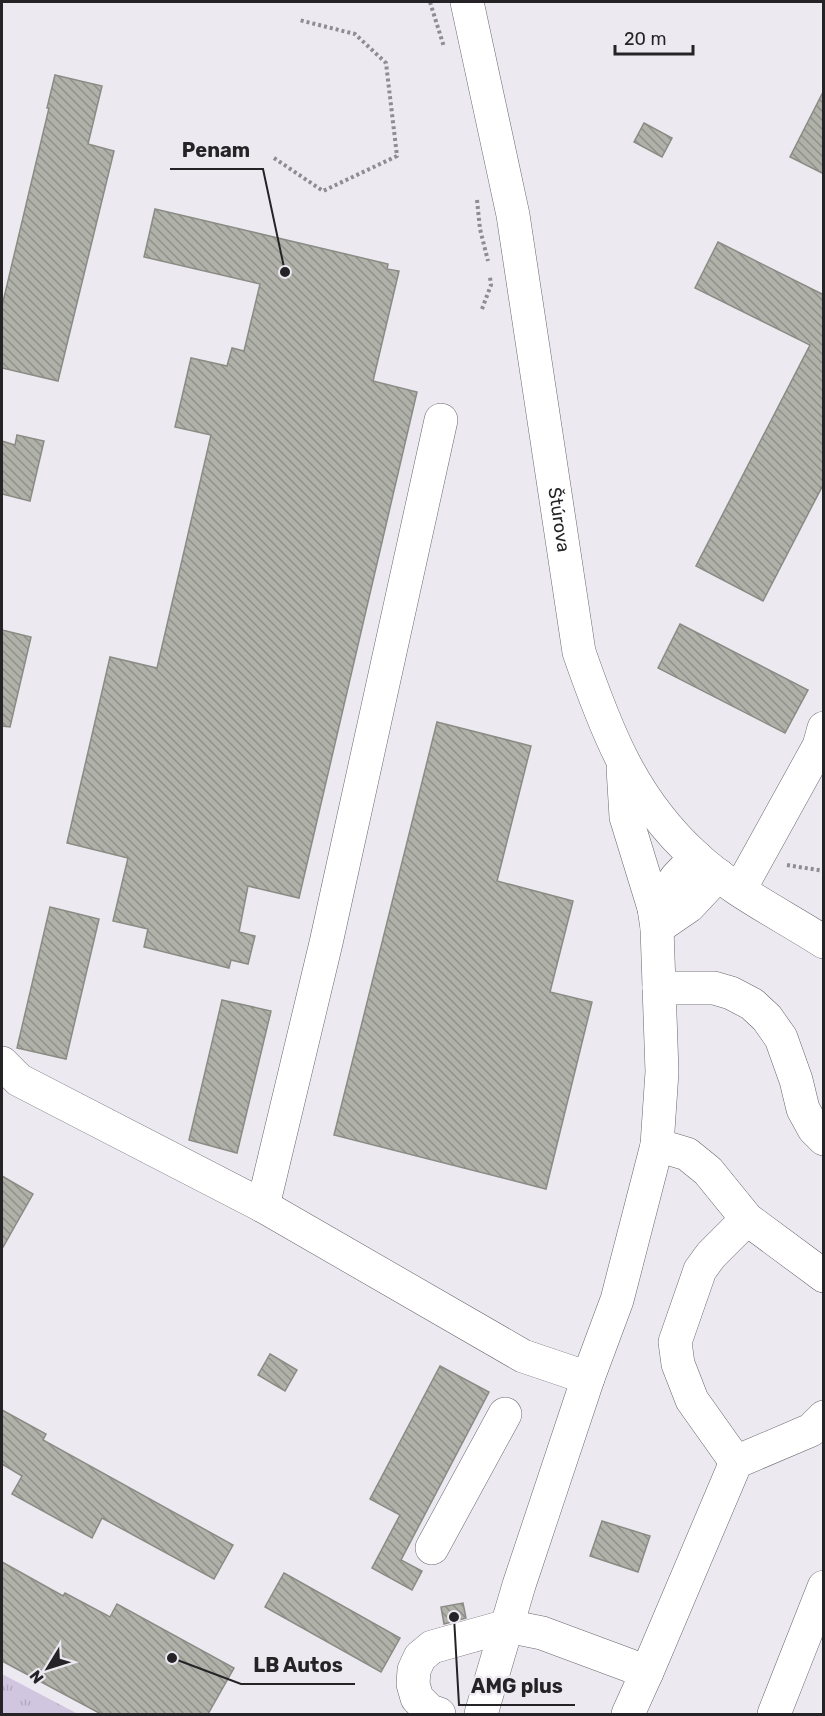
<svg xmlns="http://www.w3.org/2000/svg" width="825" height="1716" viewBox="0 0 825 1716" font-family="Rubik,sans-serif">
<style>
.grass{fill:url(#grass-tufts)}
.building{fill:url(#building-back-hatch);stroke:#8a8c84;stroke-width:1.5}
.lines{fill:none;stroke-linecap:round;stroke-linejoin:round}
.minor-casing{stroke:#69666d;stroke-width:34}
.path{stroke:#8f8c92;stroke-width:4;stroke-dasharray:3 3;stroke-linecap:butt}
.minor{stroke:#fff;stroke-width:33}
.labels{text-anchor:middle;stroke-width:5;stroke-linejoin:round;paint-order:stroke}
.street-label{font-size:18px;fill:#252326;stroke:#ece9f1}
.leader{fill:none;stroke:#252326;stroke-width:2}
.callout-dot{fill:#252326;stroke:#ece9f1;stroke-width:2}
.callout-label{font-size:20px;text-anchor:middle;font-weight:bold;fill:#252326;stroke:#ece9f1;stroke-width:5;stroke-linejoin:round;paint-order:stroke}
</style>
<defs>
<pattern id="grass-tufts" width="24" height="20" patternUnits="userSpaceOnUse" patternTransform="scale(1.5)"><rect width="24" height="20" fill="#d1c6df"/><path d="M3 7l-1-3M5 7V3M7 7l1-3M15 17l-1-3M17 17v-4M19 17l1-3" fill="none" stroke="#b3aabf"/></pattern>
<pattern id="building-back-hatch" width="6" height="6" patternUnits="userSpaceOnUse" patternTransform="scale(1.5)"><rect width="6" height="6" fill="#b0b2aa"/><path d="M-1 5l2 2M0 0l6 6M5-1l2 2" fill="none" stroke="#8f908a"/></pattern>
</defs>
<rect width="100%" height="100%" fill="#ece9f1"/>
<path class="grass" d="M 2,1674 L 78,1714 L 2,1714 Z"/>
<g class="building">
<path d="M 55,75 L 102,86 L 88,144 L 114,151 L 58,381 L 2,368 L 2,306 L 49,108 L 47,108 Z"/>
<path d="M 824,90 L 824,174 L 790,157 Z"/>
<path d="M 644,123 L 672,138 L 662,157 L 634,142 Z"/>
<path d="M 155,209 L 388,264 L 387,269 L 399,271 L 373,381 L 417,392 L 299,898 L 248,886 L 239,932 L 255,936 L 248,964 L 231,960 L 229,968 L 144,947 L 148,929 L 113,921 L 128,858 L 67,843 L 110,657 L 157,668 L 211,435 L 175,427 L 191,358 L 227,366 L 232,348 L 244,351 L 260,284 L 144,257 Z"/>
<path d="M 718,242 L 824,295 L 824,483 L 763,601 L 696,566 L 810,345 L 695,288 Z"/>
<path d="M 17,435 L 44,441 L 30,501 L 2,494 L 2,441 L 15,445 Z"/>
<path d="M 680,624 L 808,690 L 785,733 L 658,668 Z"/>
<path d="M 2,630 L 31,637 L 10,727 L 2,726 Z"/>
<path d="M 437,722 L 531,746 L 497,881 L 573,901 L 550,992 L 592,1002 L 546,1189 L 334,1135 Z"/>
<path d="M 50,907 L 99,919 L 66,1059 L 17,1048 Z"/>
<path d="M 222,1000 L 271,1011 L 237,1153 L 189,1140 Z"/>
<path d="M 2,1176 L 33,1194 L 2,1249 Z"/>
<path d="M 270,1354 L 297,1370 L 285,1391 L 258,1375 Z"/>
<path d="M 440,1366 L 489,1392 L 401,1560 L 422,1571 L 412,1590 L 372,1568 L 400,1515 L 370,1499 Z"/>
<path d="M 2,1410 L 46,1434 L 43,1440 L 233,1545 L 214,1579 L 102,1518 L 92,1538 L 12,1494 L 22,1476 L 2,1464 Z"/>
<path d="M 602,1521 L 650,1536 L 638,1572 L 590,1556 Z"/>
<path d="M 2,1562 L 63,1596 L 65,1593 L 110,1617 L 117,1604 L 234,1668 L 208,1714 L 101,1714 L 2,1661 Z"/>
<path d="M 284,1573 L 400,1638 L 381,1672 L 265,1607 Z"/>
<path d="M 463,1603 L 466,1618 L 444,1624 L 441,1607 Z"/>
</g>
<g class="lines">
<defs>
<g id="minor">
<path id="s1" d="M 467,2 L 513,215 L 579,652 C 606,730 632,799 695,856 C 731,890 782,915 824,942"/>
<path d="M 740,889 L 819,746 L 824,728"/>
<path d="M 654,908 L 677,877 L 696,857"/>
<path d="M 657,928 L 689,906 L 718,875"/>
<path d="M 659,988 L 714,988 L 731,993 L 752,1004 L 767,1018 L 781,1038 L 796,1080 L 803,1109 L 814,1129 L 824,1139"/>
<path d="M 2,1063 L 19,1080 L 263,1206 L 523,1356 L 588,1378"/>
<path d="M 657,1145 L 687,1154 L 708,1171 L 747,1219 L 824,1276"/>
<path d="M 263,1206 L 326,943 L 441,420"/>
<path d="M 736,1462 L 692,1400 L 678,1364 L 675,1342 L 700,1270 L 711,1255 L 747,1219"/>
<path d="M 432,1548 L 505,1414"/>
<path d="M 439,1714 L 430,1711 L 417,1698 L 413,1684 L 414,1670 L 420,1657 L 432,1647 L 507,1626 L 542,1633 L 647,1672 L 736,1462 L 811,1430 L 824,1417"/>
<path d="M 481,1714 L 519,1585 L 588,1378 L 617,1300 L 657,1145 L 662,1072 L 657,928 L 654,908 L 626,817 L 623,768"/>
<path d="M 628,1714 L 647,1672"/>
<path d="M 774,1714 L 824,1587"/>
</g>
</defs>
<use href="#minor" class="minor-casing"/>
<g class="path">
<path d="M 430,2 L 444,47"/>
<path d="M 274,158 L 323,191 L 397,156 L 386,63 L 355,34 L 299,20"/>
<path d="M 477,200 L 480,229 L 488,261"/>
<path d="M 482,309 L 491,285 L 490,277"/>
<path d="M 787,865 L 824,871"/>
</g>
<use href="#minor" class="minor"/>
</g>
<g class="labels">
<g class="street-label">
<text dy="6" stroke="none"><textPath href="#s1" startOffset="526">Štúrova</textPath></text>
</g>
</g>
<path class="leader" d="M285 272L263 169H170M172 1658L241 1684H355M454 1617L459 1705H575"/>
<g class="callout-dot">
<circle cx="285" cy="272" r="6"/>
<circle cx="172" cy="1658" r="6"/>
<circle cx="454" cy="1617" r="6"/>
</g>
<g class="callout-label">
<text x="216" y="157">Penam</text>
<text x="298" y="1672">LB Autos</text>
<text x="517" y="1693">AMG plus</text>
</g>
<rect width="825" height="1716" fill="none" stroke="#252326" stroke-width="6"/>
<g transform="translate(48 1668) rotate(232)" stroke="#ece9f1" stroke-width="4.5" paint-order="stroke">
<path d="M0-4.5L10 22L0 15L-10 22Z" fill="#252326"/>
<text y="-9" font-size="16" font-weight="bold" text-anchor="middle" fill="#252326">N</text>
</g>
<path d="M615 45v9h78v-9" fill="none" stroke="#252326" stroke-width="3"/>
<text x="624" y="45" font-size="18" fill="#252326" stroke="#ece9f1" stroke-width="4.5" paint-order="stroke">20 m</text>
</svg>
